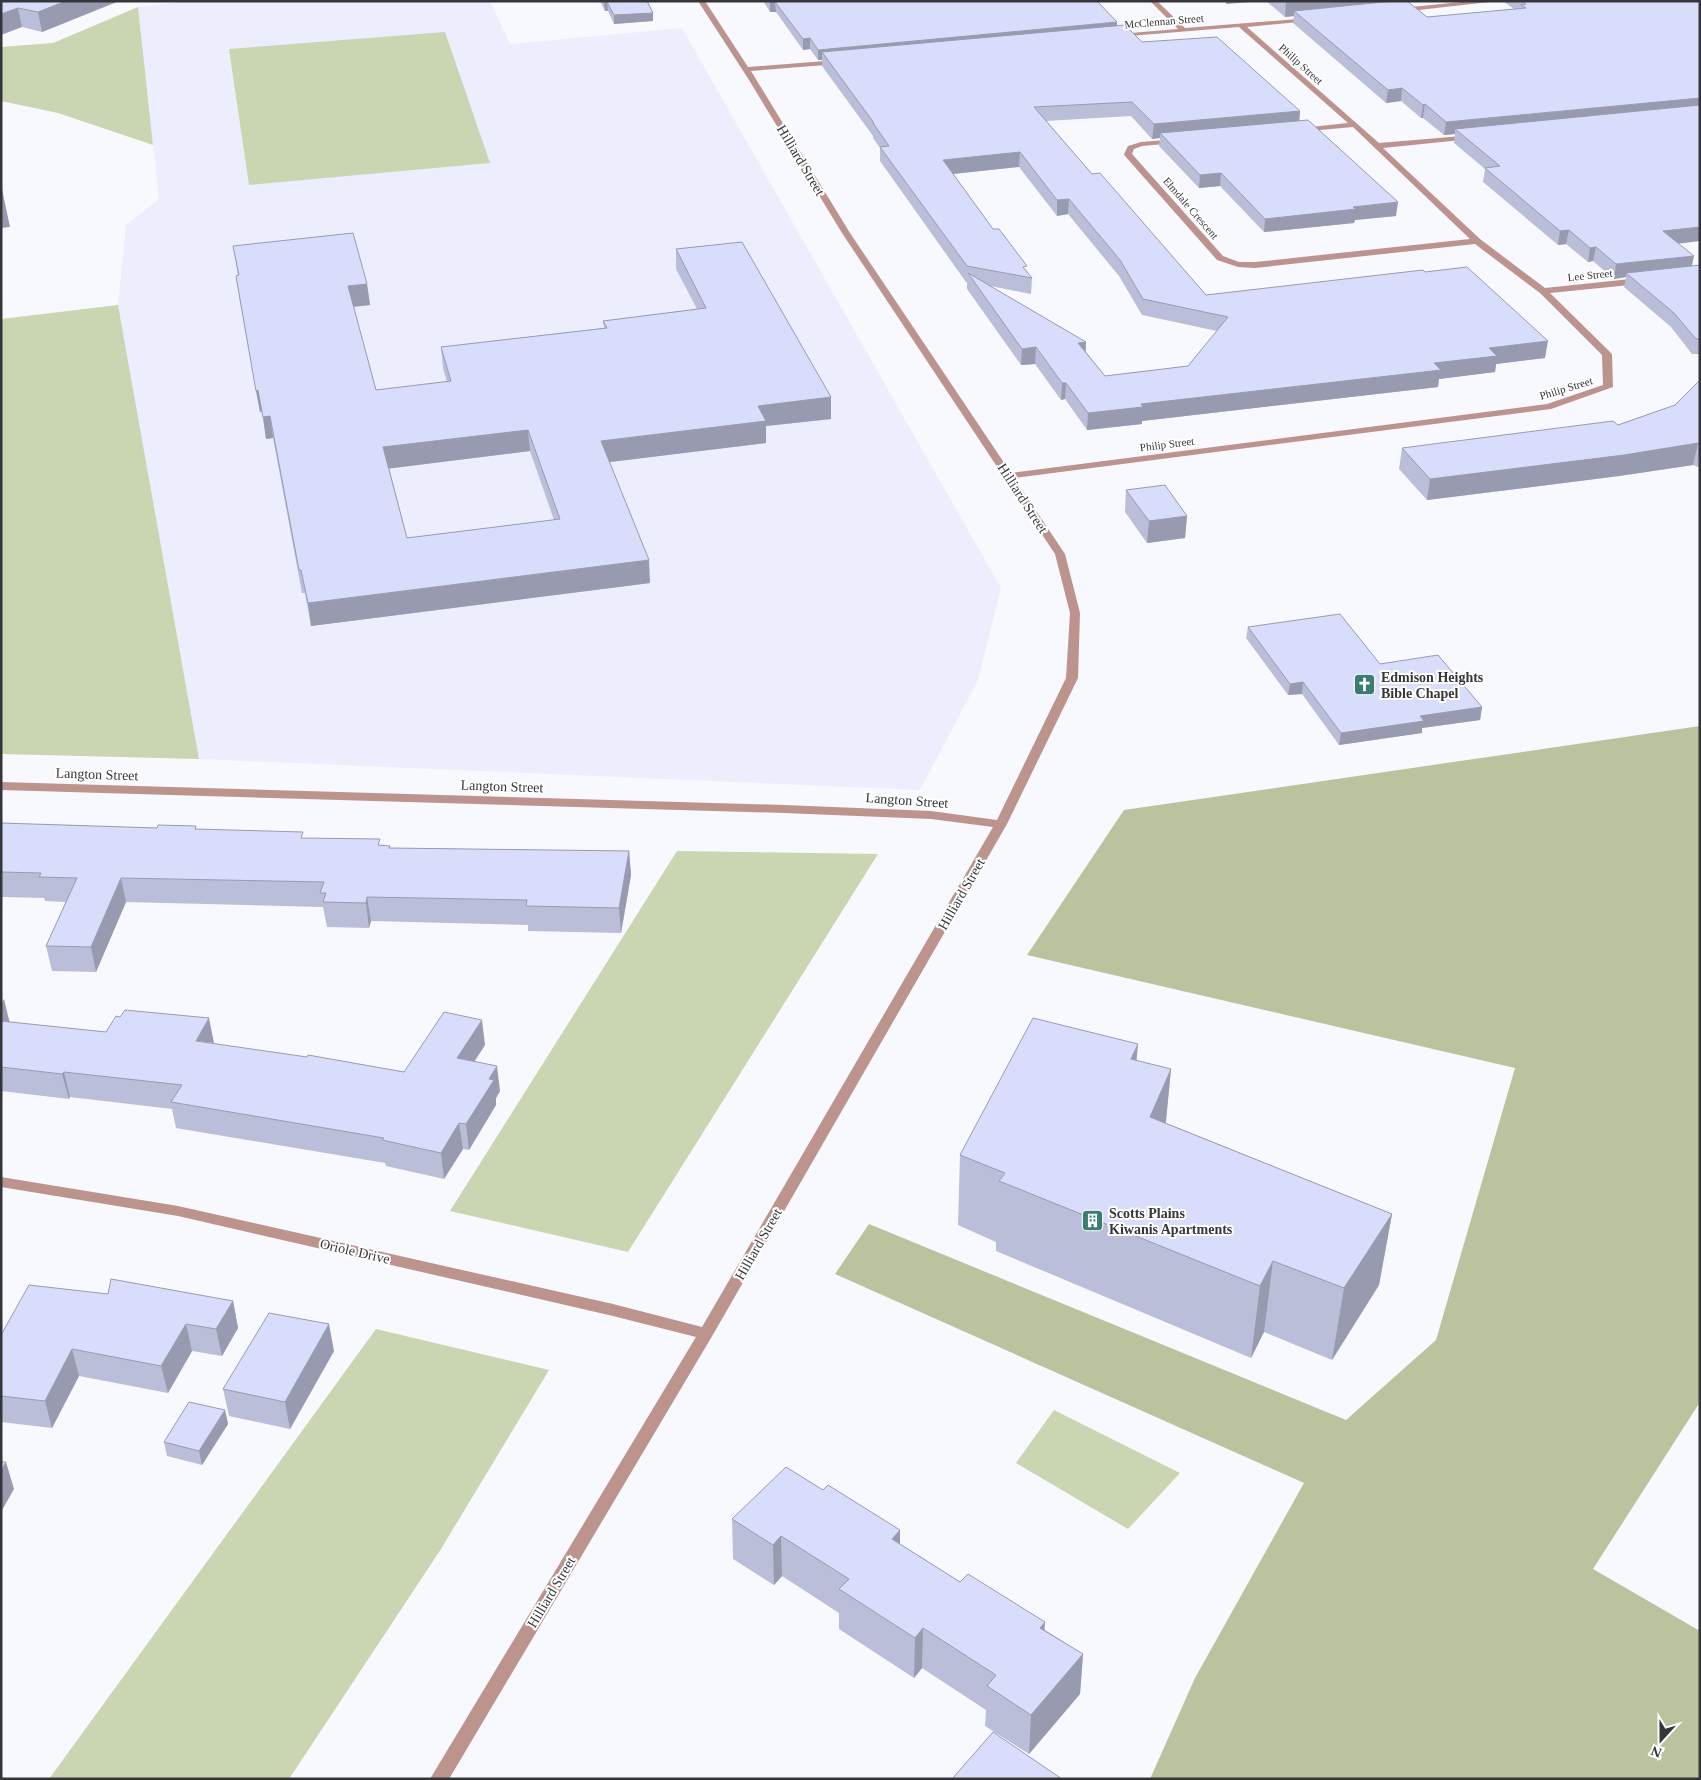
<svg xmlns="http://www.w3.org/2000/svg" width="1701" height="1780" viewBox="0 0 1701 1780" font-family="'Times New Roman',serif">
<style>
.built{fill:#eceefe}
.green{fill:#cad5b1}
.forest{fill:#b9c49e}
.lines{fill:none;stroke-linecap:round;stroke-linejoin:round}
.minor{fill:#bc938d;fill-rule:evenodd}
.wall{fill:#bbbed9;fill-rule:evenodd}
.shaded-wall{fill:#989bb0}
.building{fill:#d9ddfc;stroke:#989bb0;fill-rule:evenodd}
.labels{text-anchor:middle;stroke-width:4;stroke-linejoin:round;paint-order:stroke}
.far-street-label{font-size:11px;fill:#353639;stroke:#fff}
.street-label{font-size:14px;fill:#353639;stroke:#fff}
.poi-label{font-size:14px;font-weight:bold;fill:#353639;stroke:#fff;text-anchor:start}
</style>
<rect width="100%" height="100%" fill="#f8f9fe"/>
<path class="built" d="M 186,1 L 490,1 L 510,44 L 682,28 L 1001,588 L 978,680 L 920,790 L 199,759 L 118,305 L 126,225 L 159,199 L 138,7 Z"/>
<g class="green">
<path d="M 138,7 L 153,145 L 58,113 L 1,101 L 1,47 L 53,43 Z"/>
<path d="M 445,32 L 490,163 L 249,185 L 229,49 Z"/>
<path d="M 118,305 L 199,759 L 1,754 L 1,319 Z"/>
<path d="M 677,851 L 878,854 L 628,1252 L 450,1211 Z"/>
<path d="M 376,1329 L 549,1370 L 441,1549 L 289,1779 L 49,1779 Z"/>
<path d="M 1054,1410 L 1180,1473 L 1128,1529 L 1016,1463 Z"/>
</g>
<path class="forest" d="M 1700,726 L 1700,1402 L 1593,1569 L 1700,1631 L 1700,1779 L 1150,1779 L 1195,1678 L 1304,1483 L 835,1274 L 869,1224 L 1346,1420 L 1436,1340 L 1515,1068 L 1027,955 L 1124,810 Z"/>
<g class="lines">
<g class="minor">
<path d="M 698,1 L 705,1 L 748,67 L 838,60 L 842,62 L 838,64 L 751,71 L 850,233 L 1011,473 L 1547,404 L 1603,385 L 1602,355 L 1540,293 L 1475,244 L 1255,268 L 1238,267 L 1217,260 L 1125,156 L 1124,154 L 1128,146 L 1141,142 L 1179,139 L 1179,143 L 1176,143 L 1142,146 L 1134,149 L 1132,154 L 1223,256 L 1239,262 L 1255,262 L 1470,239 L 1353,127 L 1298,132 L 1297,130 L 1301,128 L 1348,123 L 1239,27 L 1117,37 L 1115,36 L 1119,34 L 1178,29 L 1150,1 L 1157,1 L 1185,28 L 1311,18 L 1311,20 L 1309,21 L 1247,27 L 1379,143 L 1474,135 L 1474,139 L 1471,139 L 1383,148 L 1480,239 L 1545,288 L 1640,278 L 1644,281 L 1640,284 L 1550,293 L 1612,354 L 1613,387 L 1551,409 L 1014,478 L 1065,554 L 1080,613 L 1078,678 L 1007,824 L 711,1338 L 449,1779 L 430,1779 L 696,1337 L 613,1316 L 178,1216 L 1,1187 L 1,1177 L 178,1206 L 613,1304 L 702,1327 L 993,827 L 931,819 L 784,813 L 1,790 L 1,782 L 784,805 L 931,811 L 997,820 L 1066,678 L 1070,613 L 1055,554 L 842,233 L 749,80 Z"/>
<path d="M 1471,1 L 1498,1 L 1401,12 L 1398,10 L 1401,8 Z"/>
</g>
</g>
<g class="wall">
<path d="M 1,1 L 119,1 L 42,32 L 22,27 Z"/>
<path d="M 600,1 L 647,1 L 653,13 L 653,21 L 614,24 L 608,11 L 605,11 Z"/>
<path d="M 763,1 L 1097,1 L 1117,26 L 1142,42 L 1300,111 L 1299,121 L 1396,216 L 1355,220 L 1354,223 L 1264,232 L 1220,186 L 1199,188 L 1159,146 L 1160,138 L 1152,139 L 1131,116 L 1046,121 L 1092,174 L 1206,295 L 1425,272 L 1545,358 L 1496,364 L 1495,372 L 1439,379 L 1438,387 L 1142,421 L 1142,424 L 1087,430 L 1065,399 L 1061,400 L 1035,364 L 1021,365 L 967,289 L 967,282 L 966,282 L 880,161 L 880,148 L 873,138 L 873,136 L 822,66 L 822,60 L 818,60 L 810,49 L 803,50 L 776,12 L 770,12 ZM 1019,167 L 1057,216 L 1068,214 L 1119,276 L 1142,315 L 1217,331 L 1188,366 L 1105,376 L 1086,352 L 1086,342 L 990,286 L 1031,294 L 1032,278 L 993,229 L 953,174 Z"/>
<path d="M 1266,1 L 1407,1 L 1427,17 L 1514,9 L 1503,1 L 1700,1 L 1678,244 L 1692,266 L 1700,265 L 1700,354 L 1692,354 L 1671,327 L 1624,287 L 1626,277 L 1614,279 L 1593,261 L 1588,262 L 1566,244 L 1558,245 L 1483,182 L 1485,169 L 1454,143 L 1455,134 L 1444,135 L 1423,118 L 1421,118 L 1401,101 L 1386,103 L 1293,23 L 1294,16 L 1285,17 Z"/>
<path d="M 233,246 L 367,284 L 370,305 L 353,307 L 376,390 L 447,382 L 443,368 L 441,347 L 604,328 L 603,321 L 697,309 L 676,269 L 676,249 L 831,397 L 831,419 L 766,426 L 766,443 L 609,462 L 650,583 L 311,626 L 305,593 L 302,593 L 273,438 L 266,439 L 262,412 L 260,412 L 239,296 L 236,276 L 238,275 ZM 530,451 L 554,520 L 407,538 L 389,468 Z"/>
<path d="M 1700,380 L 1700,468 L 1693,465 L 1619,476 L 1427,500 L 1399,469 L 1402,448 L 1618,425 L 1675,405 Z"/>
<path d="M 1126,490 L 1187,516 L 1185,538 L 1147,543 L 1125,512 Z"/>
<path d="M 1248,627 L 1380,664 L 1482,707 L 1480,720 L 1422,728 L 1422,733 L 1339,745 L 1302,694 L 1288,695 L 1246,638 Z"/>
<path d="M 1,823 L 157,828 L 196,826 L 196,829 L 390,846 L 390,848 L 629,851 L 631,875 L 621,933 L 528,931 L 528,925 L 371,921 L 369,928 L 327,927 L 323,907 L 126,902 L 96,972 L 52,971 L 46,946 L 66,902 L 45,901 L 44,898 L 1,897 Z"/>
<path d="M 1,999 L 10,1022 L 214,1044 L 404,1072 L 485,1045 L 474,1062 L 500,1091 L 496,1098 L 496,1105 L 469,1150 L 463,1149 L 444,1179 L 386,1166 L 385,1163 L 176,1128 L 172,1109 L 70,1097 L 69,1099 L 1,1091 Z"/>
<path d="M 1137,1061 L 1171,1069 L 1166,1123 L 1392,1214 L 1379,1285 L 1332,1360 L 1264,1332 L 1251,1358 L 996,1251 L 996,1242 L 958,1225 L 960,1155 Z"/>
<path d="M 108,1294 L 233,1301 L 238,1328 L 222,1356 L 192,1351 L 168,1393 L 79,1376 L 52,1428 L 1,1422 L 1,1335 Z"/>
<path d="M 334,1351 L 290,1429 L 229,1416 L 223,1389 Z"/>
<path d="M 225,1410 L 228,1424 L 202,1465 L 167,1456 L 164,1442 Z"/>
<path d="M 732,1519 L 900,1544 L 960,1582 L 1045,1630 L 1083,1654 L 1080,1694 L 1029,1754 L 985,1726 L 986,1710 L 922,1668 L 914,1678 L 839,1629 L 839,1613 L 782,1576 L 774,1585 L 733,1559 Z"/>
</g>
<g class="shaded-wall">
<path d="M 66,1 L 119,1 L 42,32 L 38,12 Z"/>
<path d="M 1226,1 L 1262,1 L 1226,4 Z"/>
<path d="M 1286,1 L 1397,1 L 1294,11 L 1294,16 L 1285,17 Z"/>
<path d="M 604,2 L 607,2 L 608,11 L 605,11 Z"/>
<path d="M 770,2 L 775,2 L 776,12 L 770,12 Z"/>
<path d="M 18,8 L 22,27 L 1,35 L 1,14 Z"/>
<path d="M 653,13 L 653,21 L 614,24 L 614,15 Z"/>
<path d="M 1117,22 L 1117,32 L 822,52 L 822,60 L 818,60 L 818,50 Z"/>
<path d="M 810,38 L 810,49 L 803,50 L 803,39 Z"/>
<path d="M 1402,88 L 1401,101 L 1386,103 L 1388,90 Z"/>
<path d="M 1700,98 L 1700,111 L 1455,129 L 1455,134 L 1444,135 L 1446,122 Z"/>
<path d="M 1425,104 L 1423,118 L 1421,118 L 1423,105 Z"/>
<path d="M 1300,111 L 1299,126 L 1160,133 L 1160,138 L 1152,139 L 1154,124 Z"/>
<path d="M 1020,152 L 1019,167 L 942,175 L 943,160 Z"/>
<path d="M 1221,173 L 1220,186 L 1199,188 L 1200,175 Z"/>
<path d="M 2,189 L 10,227 L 1,228 L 1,190 Z"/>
<path d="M 1069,199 L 1068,214 L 1057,216 L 1057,200 Z"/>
<path d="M 1398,202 L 1396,216 L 1355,220 L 1354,223 L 1264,232 L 1265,219 L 1353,207 Z"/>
<path d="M 1700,227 L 1700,241 L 1660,246 L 1663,231 Z"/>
<path d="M 1569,230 L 1566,244 L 1558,245 L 1560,231 Z"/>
<path d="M 1596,247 L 1593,261 L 1588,262 L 1590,248 Z"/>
<path d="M 1694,256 L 1691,270 L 1626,273 L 1626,277 L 1614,279 L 1616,264 Z"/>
<path d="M 367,284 L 370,305 L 351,307 L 348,286 Z"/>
<path d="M 1548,341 L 1545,358 L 1496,364 L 1495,372 L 1439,379 L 1438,387 L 1142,421 L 1142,424 L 1087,430 L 1088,413 L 1141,404 L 1434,363 L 1489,348 Z"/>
<path d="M 1086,342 L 1085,358 L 1078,343 Z"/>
<path d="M 1036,347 L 1035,364 L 1021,365 L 1022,349 Z"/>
<path d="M 1062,383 L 1066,383 L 1065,399 L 1061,400 Z"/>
<path d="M 258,390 L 262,412 L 260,412 L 256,391 Z"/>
<path d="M 831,397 L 831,419 L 766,426 L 766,443 L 602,463 L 601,441 L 758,406 Z"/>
<path d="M 270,416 L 273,438 L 266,439 L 263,417 Z"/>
<path d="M 528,430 L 530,451 L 386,469 L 383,447 Z"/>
<path d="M 1698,443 L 1693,465 L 1619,476 L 1427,500 L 1430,479 Z"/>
<path d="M 1187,516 L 1185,538 L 1147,543 L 1149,521 Z"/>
<path d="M 649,560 L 650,583 L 311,626 L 308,603 Z"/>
<path d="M 1303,682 L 1302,694 L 1288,695 L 1290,684 Z"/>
<path d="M 1482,707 L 1480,720 L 1422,728 L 1422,733 L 1339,745 L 1341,733 L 1420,716 Z"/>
<path d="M 629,851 L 631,875 L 621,933 L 619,908 Z"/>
<path d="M 121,878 L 126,902 L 96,972 L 91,947 Z"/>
<path d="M 367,897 L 371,921 L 369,928 L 366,903 Z"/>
<path d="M 4,999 L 10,1024 L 1,1041 L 1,1004 Z"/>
<path d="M 209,1018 L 214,1043 L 196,1041 Z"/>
<path d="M 482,1020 L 485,1045 L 460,1083 L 457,1058 Z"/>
<path d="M 1138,1044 L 1132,1113 L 1131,1059 Z"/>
<path d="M 497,1066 L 500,1091 L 496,1098 L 496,1105 L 469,1150 L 466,1124 L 489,1079 Z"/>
<path d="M 1171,1069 L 1164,1139 L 1150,1117 Z"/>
<path d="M 64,1072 L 70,1097 L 69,1099 L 62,1074 Z"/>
<path d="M 459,1123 L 463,1149 L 444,1179 L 441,1153 Z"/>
<path d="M 1392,1214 L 1379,1285 L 1332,1360 L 1344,1288 Z"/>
<path d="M 1273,1261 L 1264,1332 L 1251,1358 L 1260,1286 Z"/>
<path d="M 233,1301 L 238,1328 L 222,1356 L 216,1329 Z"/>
<path d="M 186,1324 L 192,1351 L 168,1393 L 161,1366 Z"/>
<path d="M 329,1324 L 334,1351 L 290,1429 L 285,1402 Z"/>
<path d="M 72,1349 L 79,1376 L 52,1428 L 45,1401 Z"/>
<path d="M 225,1410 L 228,1424 L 202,1465 L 199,1451 Z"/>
<path d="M 6,1462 L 14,1489 L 1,1512 L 1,1471 Z"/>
<path d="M 900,1530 L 900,1570 L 892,1539 Z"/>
<path d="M 781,1536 L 782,1576 L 774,1585 L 773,1545 Z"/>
<path d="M 1045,1622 L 1043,1662 L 1040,1628 Z"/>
<path d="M 923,1628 L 922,1668 L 914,1678 L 915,1638 Z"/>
<path d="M 1083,1654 L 1080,1694 L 1029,1754 L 1031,1715 Z"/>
</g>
<g class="building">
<path d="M 1,1 L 66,1 L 38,12 L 18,8 L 1,14 Z"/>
<path d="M 604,1 L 647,1 L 653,13 L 614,15 L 607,2 L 604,2 Z"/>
<path d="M 769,1 L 1097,1 L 1117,22 L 818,50 L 810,38 L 803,39 L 775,2 L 770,2 Z"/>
<path d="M 1393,1 L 1407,1 L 1427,17 L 1526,8 L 1521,5 L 1526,4 L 1522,1 L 1700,1 L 1700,98 L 1446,122 L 1425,104 L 1423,105 L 1402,88 L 1388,90 L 1294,11 Z"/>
<path d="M 1125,25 L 1142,42 L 1217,37 L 1300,111 L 1154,124 L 1132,102 L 1034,107 L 1092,174 L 1100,173 L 1206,295 L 1423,270 L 1425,272 L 1467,267 L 1548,341 L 1489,348 L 1497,356 L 1434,363 L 1441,370 L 1141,404 L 1143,407 L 1088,413 L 1066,383 L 1062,383 L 1036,347 L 1022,349 L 968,273 L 1086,342 L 1078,343 L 1105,376 L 1188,366 L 1228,317 L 1143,299 L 1120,260 L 1069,199 L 1057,200 L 1020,152 L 943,160 L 993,229 L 999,229 L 1027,266 L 1023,267 L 1032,278 L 967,266 L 880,147 L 889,146 L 873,123 L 874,123 L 822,52 Z"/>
<path d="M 1700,105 L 1700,227 L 1663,231 L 1694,256 L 1616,264 L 1596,247 L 1590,248 L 1569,230 L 1560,231 L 1485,168 L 1500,166 L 1455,129 Z"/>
<path d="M 1308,120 L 1398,202 L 1353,207 L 1356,209 L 1265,219 L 1221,173 L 1200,175 L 1160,133 Z"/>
<path d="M 353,233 L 367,284 L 348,286 L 376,390 L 451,381 L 441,347 L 607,328 L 603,321 L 706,308 L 676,249 L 742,242 L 831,397 L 758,406 L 766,421 L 601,441 L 649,560 L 308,603 L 301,570 L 299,570 L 270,416 L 263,417 L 258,390 L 256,391 L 236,276 L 239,275 L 233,246 ZM 528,430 L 560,519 L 407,538 L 383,447 Z"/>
<path d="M 1700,265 L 1700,339 L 1696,339 L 1674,313 L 1626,273 Z"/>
<path d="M 1700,380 L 1700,444 L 1698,443 L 1624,455 L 1430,479 L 1402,448 L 1613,421 L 1618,425 L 1675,405 Z"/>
<path d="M 1165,485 L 1187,516 L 1149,521 L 1126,490 Z"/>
<path d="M 1340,614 L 1380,664 L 1438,655 L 1482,707 L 1420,716 L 1424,721 L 1341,733 L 1303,682 L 1290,684 L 1248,627 Z"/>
<path d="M 1,823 L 157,828 L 158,825 L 196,826 L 195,829 L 303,832 L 301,838 L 380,839 L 378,845 L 390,846 L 389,848 L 629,851 L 619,908 L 526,906 L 527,900 L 367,897 L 366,903 L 323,902 L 326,893 L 320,893 L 324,882 L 121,878 L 91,947 L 46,946 L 77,878 L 39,877 L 41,873 L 1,872 Z"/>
<path d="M 125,1010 L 209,1018 L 196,1041 L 307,1057 L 308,1055 L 404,1072 L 444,1012 L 482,1020 L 457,1058 L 497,1066 L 489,1079 L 494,1080 L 466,1124 L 459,1123 L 441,1153 L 382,1140 L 384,1138 L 171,1102 L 182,1085 L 64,1072 L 62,1074 L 1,1067 L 1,1021 L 106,1032 L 116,1016 L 120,1017 Z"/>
<path d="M 1033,1018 L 1138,1044 L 1131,1059 L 1171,1069 L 1150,1117 L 1392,1214 L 1344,1288 L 1273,1261 L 1260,1286 L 999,1181 L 1005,1173 L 960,1155 Z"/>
<path d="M 111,1279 L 233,1301 L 216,1329 L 186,1324 L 161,1366 L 72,1349 L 45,1401 L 1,1396 L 1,1335 L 29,1285 L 108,1294 Z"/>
<path d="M 269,1313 L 329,1324 L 285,1402 L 223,1389 Z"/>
<path d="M 189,1402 L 225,1410 L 199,1451 L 164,1442 Z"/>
<path d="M 1,1462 L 6,1462 L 1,1471 Z"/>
<path d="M 786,1467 L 823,1490 L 828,1485 L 900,1530 L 892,1539 L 960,1582 L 968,1574 L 1045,1622 L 1040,1628 L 1083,1654 L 1031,1715 L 987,1686 L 996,1675 L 923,1628 L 915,1638 L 839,1589 L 849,1579 L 781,1536 L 773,1545 L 732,1519 Z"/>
<path d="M 993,1732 L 1062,1779 L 952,1779 Z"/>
</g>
<defs>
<symbol id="church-square" viewBox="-11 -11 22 22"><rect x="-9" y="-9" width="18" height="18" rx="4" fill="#3b7e71" stroke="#fff"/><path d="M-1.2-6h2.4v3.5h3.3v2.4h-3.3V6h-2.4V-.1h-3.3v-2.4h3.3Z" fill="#fff"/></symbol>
<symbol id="building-square" viewBox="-11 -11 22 22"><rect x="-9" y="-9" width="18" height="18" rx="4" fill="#3b7e71" stroke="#fff"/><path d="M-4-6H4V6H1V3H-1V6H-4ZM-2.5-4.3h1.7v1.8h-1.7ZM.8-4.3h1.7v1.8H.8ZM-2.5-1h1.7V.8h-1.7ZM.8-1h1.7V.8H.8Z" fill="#fff"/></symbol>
</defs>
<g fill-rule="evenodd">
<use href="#church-square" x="1352" y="672" width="25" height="25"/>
<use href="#building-square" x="1080" y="1208" width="25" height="25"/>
</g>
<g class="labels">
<g class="far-street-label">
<text transform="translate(1164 21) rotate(-5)" y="4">McClennan Street</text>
<text transform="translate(1301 64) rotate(42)" y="4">Philip Street</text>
<text transform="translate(1191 208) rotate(49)" y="4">Elmdale Crescent</text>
<text transform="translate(1590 275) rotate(-6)" y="4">Lee Street</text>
<text transform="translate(1566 388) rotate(-17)" y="4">Philip Street</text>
<text transform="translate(1167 444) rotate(-7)" y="4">Philip Street</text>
</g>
<g class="street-label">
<text transform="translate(801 160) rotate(59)" y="5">Hilliard Street</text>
<text transform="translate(1023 498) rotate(57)" y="5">Hilliard Street</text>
<text transform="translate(97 774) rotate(2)" y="5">Langton Street</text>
<text transform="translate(502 786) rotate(2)" y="5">Langton Street</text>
<text transform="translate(907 800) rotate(4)" y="5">Langton Street</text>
<text transform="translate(961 894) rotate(-60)" y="5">Hilliard Street</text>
<text transform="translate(758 1244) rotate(-60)" y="5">Hilliard Street</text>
<text transform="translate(355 1251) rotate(13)" y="5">Oriole Drive</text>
<text transform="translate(551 1592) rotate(-59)" y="5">Hilliard Street</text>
</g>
<g class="poi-label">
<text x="1381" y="682">Edmison Heights<tspan x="1381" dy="16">Bible Chapel</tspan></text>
<text x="1109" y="1218">Scotts Plains<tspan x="1109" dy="16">Kiwanis Apartments</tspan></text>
</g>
</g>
<rect width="1701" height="1780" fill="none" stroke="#353639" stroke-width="5"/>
<g transform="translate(1661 1740) rotate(201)" stroke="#ffffff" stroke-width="4" paint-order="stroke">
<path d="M0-4L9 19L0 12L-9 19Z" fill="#353639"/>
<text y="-8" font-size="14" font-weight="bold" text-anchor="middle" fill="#353639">N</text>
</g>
</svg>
